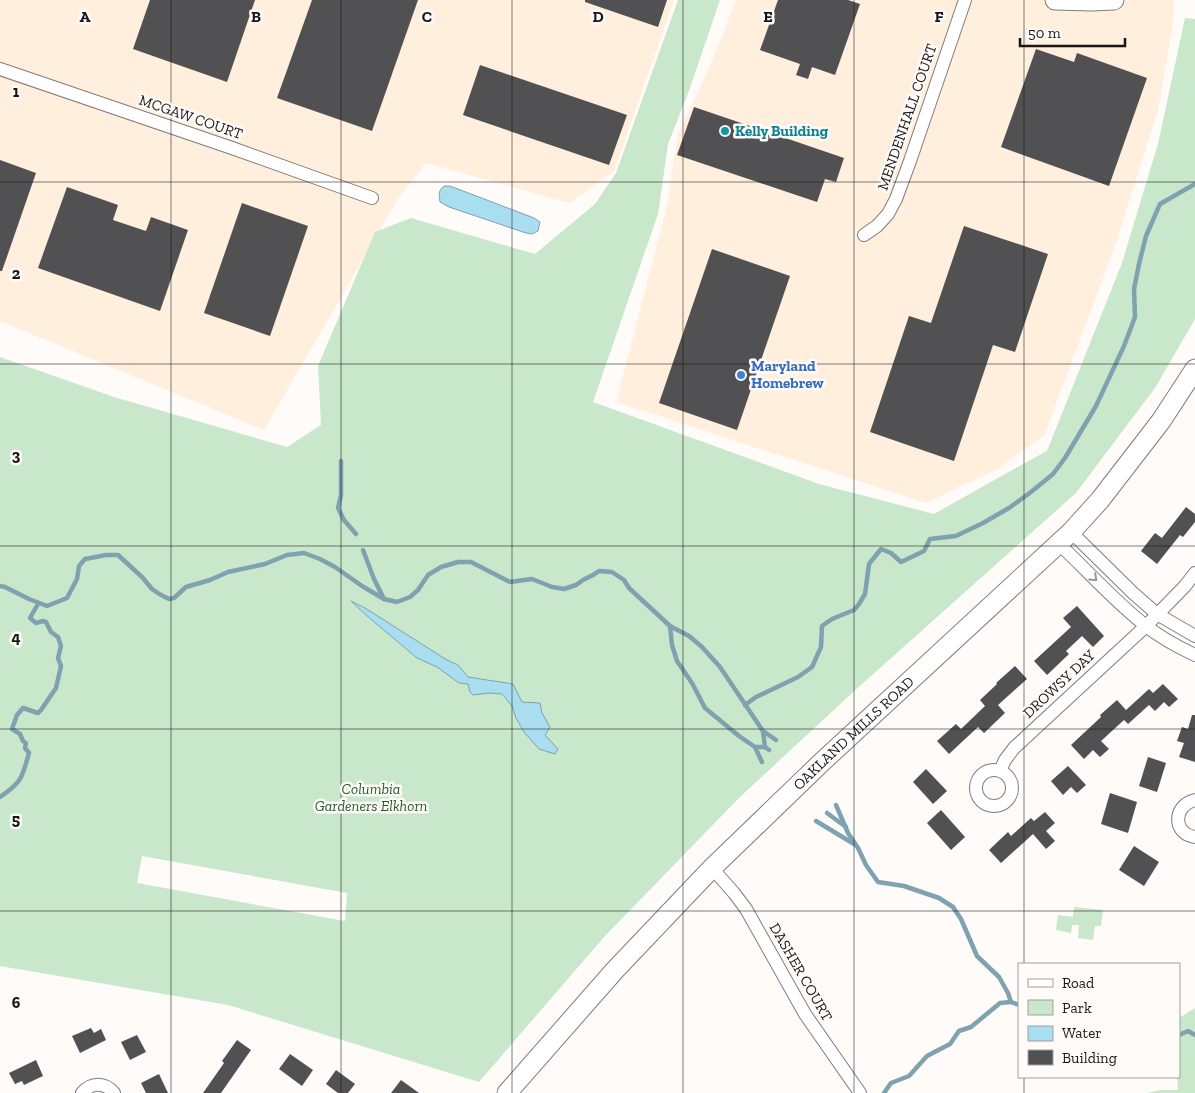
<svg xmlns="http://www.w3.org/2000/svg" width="1195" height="1093" viewBox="0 0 1195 1093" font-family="'Zilla Slab',serif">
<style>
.commercial{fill:#ffefdc}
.green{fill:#c9e7ca;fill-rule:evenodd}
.water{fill:#a9def0;stroke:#7ea2af}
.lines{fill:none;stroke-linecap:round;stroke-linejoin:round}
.stream{stroke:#7ea2af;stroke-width:4.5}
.building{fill:#515052}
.street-casing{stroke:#807d7c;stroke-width:14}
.secondary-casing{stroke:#807d7c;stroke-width:21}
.street{stroke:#fff;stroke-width:12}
.secondary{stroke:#fff;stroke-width:19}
.oneway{stroke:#979797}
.grid{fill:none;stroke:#181717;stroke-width:1;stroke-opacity:0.55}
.culture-dot{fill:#0f9aa8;stroke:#fefbf9;stroke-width:2}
.shop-dot{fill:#3f7fe0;stroke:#fefbf9;stroke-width:2}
.labels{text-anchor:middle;stroke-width:5;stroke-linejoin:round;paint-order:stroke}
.street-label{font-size:15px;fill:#181717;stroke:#fefbf9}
.culture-label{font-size:15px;font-weight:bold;fill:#0d838f;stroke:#fefbf9;text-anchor:start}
.shop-label{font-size:15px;font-weight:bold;fill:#366cbe;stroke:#fefbf9;text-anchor:start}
.park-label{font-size:15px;font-style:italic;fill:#27592d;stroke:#fefbf9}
.grid-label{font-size:16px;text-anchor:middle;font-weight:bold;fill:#181717;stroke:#fefbf9;stroke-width:5;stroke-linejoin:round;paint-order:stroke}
</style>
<rect width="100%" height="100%" fill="#fefbf9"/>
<g class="commercial">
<path d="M 0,0 L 674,0 L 614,171 L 569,203 L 426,163 L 396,202 L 264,430 L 0,321 Z"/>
<path d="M 736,0 L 1174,0 L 1173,23 L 1158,110 L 1115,246 L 1044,436 L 997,469 L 926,503 L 616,402 L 667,206 L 678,135 L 713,59 Z"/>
</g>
<g class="green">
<path d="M 678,0 L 720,0 L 690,88 L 668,144 L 658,214 L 593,402 L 819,484 L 934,514 L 1023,464 L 1047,451 L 1122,263 L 1158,144 L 1185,18 L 1195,19 L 1195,319 L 1155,388 L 1076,493 L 852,693 L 739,798 L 604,937 L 479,1082 L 228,1005 L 0,966 L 0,357 L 114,397 L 287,447 L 321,425 L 318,366 L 375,232 L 411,218 L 535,254 L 595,204 L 616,173 ZM 142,856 L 347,893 L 345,921 L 137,883 Z"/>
<path d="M 1074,907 L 1103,910 L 1101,926 L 1095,926 L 1093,940 L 1078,938 L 1079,925 L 1072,925 L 1071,933 L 1056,930 L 1058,915 L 1073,917 Z"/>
<path d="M 1195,1008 L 1195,1093 L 1147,1093 L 1160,1090 L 1178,1090 L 1177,1077 L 1179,1077 L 1179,1018 Z"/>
</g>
<g class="water">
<path d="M 444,186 L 450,186 L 534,218 L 540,222 L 538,231 L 532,234 L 526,233 L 449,207 L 440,202 C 439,194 438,191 444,186 Z"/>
<path d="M 351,601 L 365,608 L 447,660 L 458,665 L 468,677 L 513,684 L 522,702 L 540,703 L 542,713 L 550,727 L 545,735 L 558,749 L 555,754 L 539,749 L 524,732 L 516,718 L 512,706 L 502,694 L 489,693 L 473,695 L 470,692 L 468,684 L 459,683 L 437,667 L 417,658 L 366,615 Z"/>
</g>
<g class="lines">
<g class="stream">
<path d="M 341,461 L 341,495 L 338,508 L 344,520 L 356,534"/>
<path d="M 363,550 L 374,579 L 384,599"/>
<path d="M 0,586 L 5,587 L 29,599 L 47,606 L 67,598 L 77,579 L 79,566 L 85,559 L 106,555 L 118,555 L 142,577 L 152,589 L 161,595 L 169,599 L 174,598 L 186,587 L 210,580 L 228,572 L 265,564 L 287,555 L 304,553 L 320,559 L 335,567 L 362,586 L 384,599 L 397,602 L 410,597 L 418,590 L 428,575 L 441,567 L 458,562 L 471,562 L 510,582 L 532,579 L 552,587 L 564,589 L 576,585 L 583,580 L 593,575 L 599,571 L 612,572 L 624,580 L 629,588 L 670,626 L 689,636 L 702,647 L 720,667 L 763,731 L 776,740"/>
<path d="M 670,626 L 672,645 L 677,661 L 692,683 L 705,708 L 739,736 L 755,747"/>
<path d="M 745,705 L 756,697 L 798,677 L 812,667 L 821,647 L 822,626 L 832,619 L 854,610 L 859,604 L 865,594 L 869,564 L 881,549 L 891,553 L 901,562 L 924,551 L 930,539 L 956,536 L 983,523 L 1009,508 L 1031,492 L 1053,474 L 1065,458 L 1096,406 L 1124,346 L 1135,317 L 1134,289 L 1139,264 L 1146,236 L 1160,204 L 1195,184"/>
<path d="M 763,731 L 765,747 L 769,750"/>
<path d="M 762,762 L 755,747 L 765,747"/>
<path d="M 0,797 C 22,782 22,778 29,753 L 25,748 L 26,743 L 23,741 L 20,734 L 12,729 L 17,715 L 23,708 L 38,713 L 41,710 L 56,688 L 61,666 L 58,658 L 61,646 L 58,637 L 51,632 L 46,622 L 43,621 L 36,623 L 30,618 L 38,604"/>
<path d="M 836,805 L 848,833 L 858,848 L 866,865 L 878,882 L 904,886 L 939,898 L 953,907 L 961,919 L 977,956 L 999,977 L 1008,993 L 1011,1002 L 1019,1005"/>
<path d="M 827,813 L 846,827"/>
<path d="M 816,821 L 854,844"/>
<path d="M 1179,1035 L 1188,1031 L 1195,1035"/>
<path d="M 884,1093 L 891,1083 L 909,1076 L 927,1056 L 950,1044 L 959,1031 L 971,1027 L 1000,1003 L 1011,1002"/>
</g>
</g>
<g class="building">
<path d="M 150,0 L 255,0 L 227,82 L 133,49 Z"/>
<path d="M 312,0 L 418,0 L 372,131 L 277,98 Z"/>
<path d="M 585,0 L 667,0 L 658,27 L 585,2 Z"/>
<path d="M 778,0 L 848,0 L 860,4 L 835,75 L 812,67 L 808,79 L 796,75 L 800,64 L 760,50 Z"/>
<path d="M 1036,49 L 1074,62 L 1077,53 L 1147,78 L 1109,186 L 1001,147 Z"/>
<path d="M 480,65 L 627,115 L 609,165 L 463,115 Z"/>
<path d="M 694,107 L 844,158 L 836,182 L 825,179 L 817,202 L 677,155 Z"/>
<path d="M 0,160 L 36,173 L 2,271 L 0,271 Z"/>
<path d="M 67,187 L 118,205 L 113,220 L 146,231 L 151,217 L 188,230 L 160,311 L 38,268 Z"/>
<path d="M 242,203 L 308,226 L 270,336 L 204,313 Z"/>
<path d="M 964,226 L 1048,254 L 1015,352 L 993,345 L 954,461 L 870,432 L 909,316 L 931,323 Z"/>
<path d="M 712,249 L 790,276 L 737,430 L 659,403 Z"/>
<path d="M 1186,507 L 1195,514 L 1195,522 L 1183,537 L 1180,535 L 1157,564 L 1141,551 L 1155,533 L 1162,538 Z"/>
<path d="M 1077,606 L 1104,636 L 1093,647 L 1082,636 L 1066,651 L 1069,654 L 1047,675 L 1034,661 L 1071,627 L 1063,618 Z"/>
<path d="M 1015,666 L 1027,679 L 998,705 L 1005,713 L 984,733 L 978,727 L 949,754 L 937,741 L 956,724 L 961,729 L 985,706 L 980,700 L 997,684 L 996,683 Z"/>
<path d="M 1163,684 L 1178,699 L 1169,707 L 1164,702 L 1155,711 L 1149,705 L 1128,724 L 1124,720 L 1101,741 L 1109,749 L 1100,757 L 1093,750 L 1084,759 L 1071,745 L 1101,717 L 1100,715 L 1117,700 L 1126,710 L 1149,689 L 1153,693 Z"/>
<path d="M 1192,715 L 1195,715 L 1195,762 L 1179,757 L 1184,743 L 1177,741 L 1182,727 L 1188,729 Z"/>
<path d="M 1148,757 L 1166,763 L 1157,792 L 1139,786 Z"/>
<path d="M 1068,766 L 1086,785 L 1077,793 L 1071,787 L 1063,795 L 1051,781 Z"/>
<path d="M 926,769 L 947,791 L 933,804 L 913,782 Z"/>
<path d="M 1110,793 L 1137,802 L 1128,833 L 1101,824 Z"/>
<path d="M 941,810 L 965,837 L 951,850 L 927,823 Z"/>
<path d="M 1045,812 L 1055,823 L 1046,831 L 1055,841 L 1046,849 L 1033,834 L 1001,863 L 989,850 L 1008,832 L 1011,836 L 1031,818 L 1034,821 Z"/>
<path d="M 1134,846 L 1159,862 L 1144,886 L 1119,870 Z"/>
<path d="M 91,1028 L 94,1033 L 101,1029 L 106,1040 L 80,1053 L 72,1036 Z"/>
<path d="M 137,1035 L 146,1052 L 130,1060 L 121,1042 Z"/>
<path d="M 237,1040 L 251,1050 L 221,1093 L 203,1093 L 224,1063 L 222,1061 Z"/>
<path d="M 290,1054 L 313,1070 L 302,1086 L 279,1069 Z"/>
<path d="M 36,1060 L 43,1076 L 24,1085 L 22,1081 L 15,1084 L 9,1073 Z"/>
<path d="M 336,1070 L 355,1084 L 348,1093 L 338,1093 L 326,1084 Z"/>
<path d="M 159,1074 L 168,1093 L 146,1093 L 141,1083 Z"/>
<path d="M 401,1080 L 419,1093 L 391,1093 Z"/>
</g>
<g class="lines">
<defs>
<g id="street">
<path d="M 0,69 L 232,148 L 372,198"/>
<path d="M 864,235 L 877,226 L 888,214 L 896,199 L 910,161 L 965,0"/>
<path d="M 1071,532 L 1133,593 L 1157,614 L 1195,636"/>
<path d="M 1059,544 C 1088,571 1114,601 1146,626 C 1160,637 1178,647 1195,655"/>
<circle cx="994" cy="788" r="18"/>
<path d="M 1000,771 L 1005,760 L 1014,748 L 1146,626 L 1185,586 L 1195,573"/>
<path d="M 1195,800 C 1173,805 1172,834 1195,837"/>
<path d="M 712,868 L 734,893 L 746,909 L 805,1014 L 860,1093"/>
<path d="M 82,1093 C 91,1082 105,1082 114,1093"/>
</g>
<g id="secondary">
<path d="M 1055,0 L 1091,1 L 1114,0"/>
<path id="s1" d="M 507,1093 L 615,970 L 712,868 L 823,761 L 1071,532 L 1100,500 L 1161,421 L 1195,369"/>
</g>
</defs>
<use href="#street" class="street-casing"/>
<use href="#secondary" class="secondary-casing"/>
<use href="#street" class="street"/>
<use href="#secondary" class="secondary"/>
</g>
<defs><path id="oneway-chevron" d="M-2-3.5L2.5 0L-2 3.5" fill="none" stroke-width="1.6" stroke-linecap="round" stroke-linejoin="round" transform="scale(1.25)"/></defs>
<use class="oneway" href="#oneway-chevron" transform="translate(1094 578) rotate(44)"/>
<path class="grid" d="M 171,0 L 171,1093M 341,0 L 341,1093M 512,0 L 512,1093M 683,0 L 683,1093M 854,0 L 854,1093M 1024,0 L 1024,964M 0,182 L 1195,182M 0,364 L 1195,364M 0,546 L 1195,546M 0,729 L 1195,729M 0,911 L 1195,911M 1024,1077 L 1024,1093"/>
<circle class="culture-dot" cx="725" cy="131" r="5"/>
<circle class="shop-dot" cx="741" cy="375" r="5"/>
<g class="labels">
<g class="street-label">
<text transform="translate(191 117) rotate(19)" y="5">MCGAW COURT</text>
<text transform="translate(907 117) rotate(-71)" y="5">MENDENHALL COURT</text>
<text transform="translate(1059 684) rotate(-43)" y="5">DROWSY DAY</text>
<text dy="5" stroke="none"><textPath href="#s1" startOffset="500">OAKLAND MILLS ROAD</textPath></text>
<text transform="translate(801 972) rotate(60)" y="5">DASHER COURT</text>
</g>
<g class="culture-label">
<text x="735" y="136">Kelly Building</text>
</g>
<g class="shop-label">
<text x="751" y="371">Maryland<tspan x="751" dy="17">Homebrew</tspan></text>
</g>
<g class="park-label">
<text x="371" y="794">Columbia<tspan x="371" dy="17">Gardeners Elkhorn</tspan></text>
</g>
</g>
<g class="grid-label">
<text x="85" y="22">A</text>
<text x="256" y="22">B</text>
<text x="427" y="22">C</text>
<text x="598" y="22">D</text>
<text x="768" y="22">E</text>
<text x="939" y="22">F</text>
<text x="16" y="97">1</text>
<text x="16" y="279">2</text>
<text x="16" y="461">3</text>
<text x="16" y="643">4</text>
<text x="16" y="825">5</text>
<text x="16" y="1008">6</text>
</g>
<rect x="1018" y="963" width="162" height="115" fill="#fefbf9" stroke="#a2a09f"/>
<rect x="1028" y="979" width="25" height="8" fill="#ffffff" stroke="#a2a09f"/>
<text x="1062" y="988" font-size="15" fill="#181717">Road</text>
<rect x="1028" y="1000" width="25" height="15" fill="#c9e7ca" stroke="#a2a09f"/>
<text x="1062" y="1013" font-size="15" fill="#181717">Park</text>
<rect x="1028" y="1026" width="25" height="15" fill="#a9def0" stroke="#a2a09f"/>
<text x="1062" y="1038" font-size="15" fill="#181717">Water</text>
<rect x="1028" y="1050" width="25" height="15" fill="#515052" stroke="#a2a09f"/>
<text x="1062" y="1063" font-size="15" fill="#181717">Building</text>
<path d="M1020 38v8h105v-8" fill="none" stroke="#181717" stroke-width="2.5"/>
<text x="1028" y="38" font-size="15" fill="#181717" stroke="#fefbf9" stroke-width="4" paint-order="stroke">50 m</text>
</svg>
